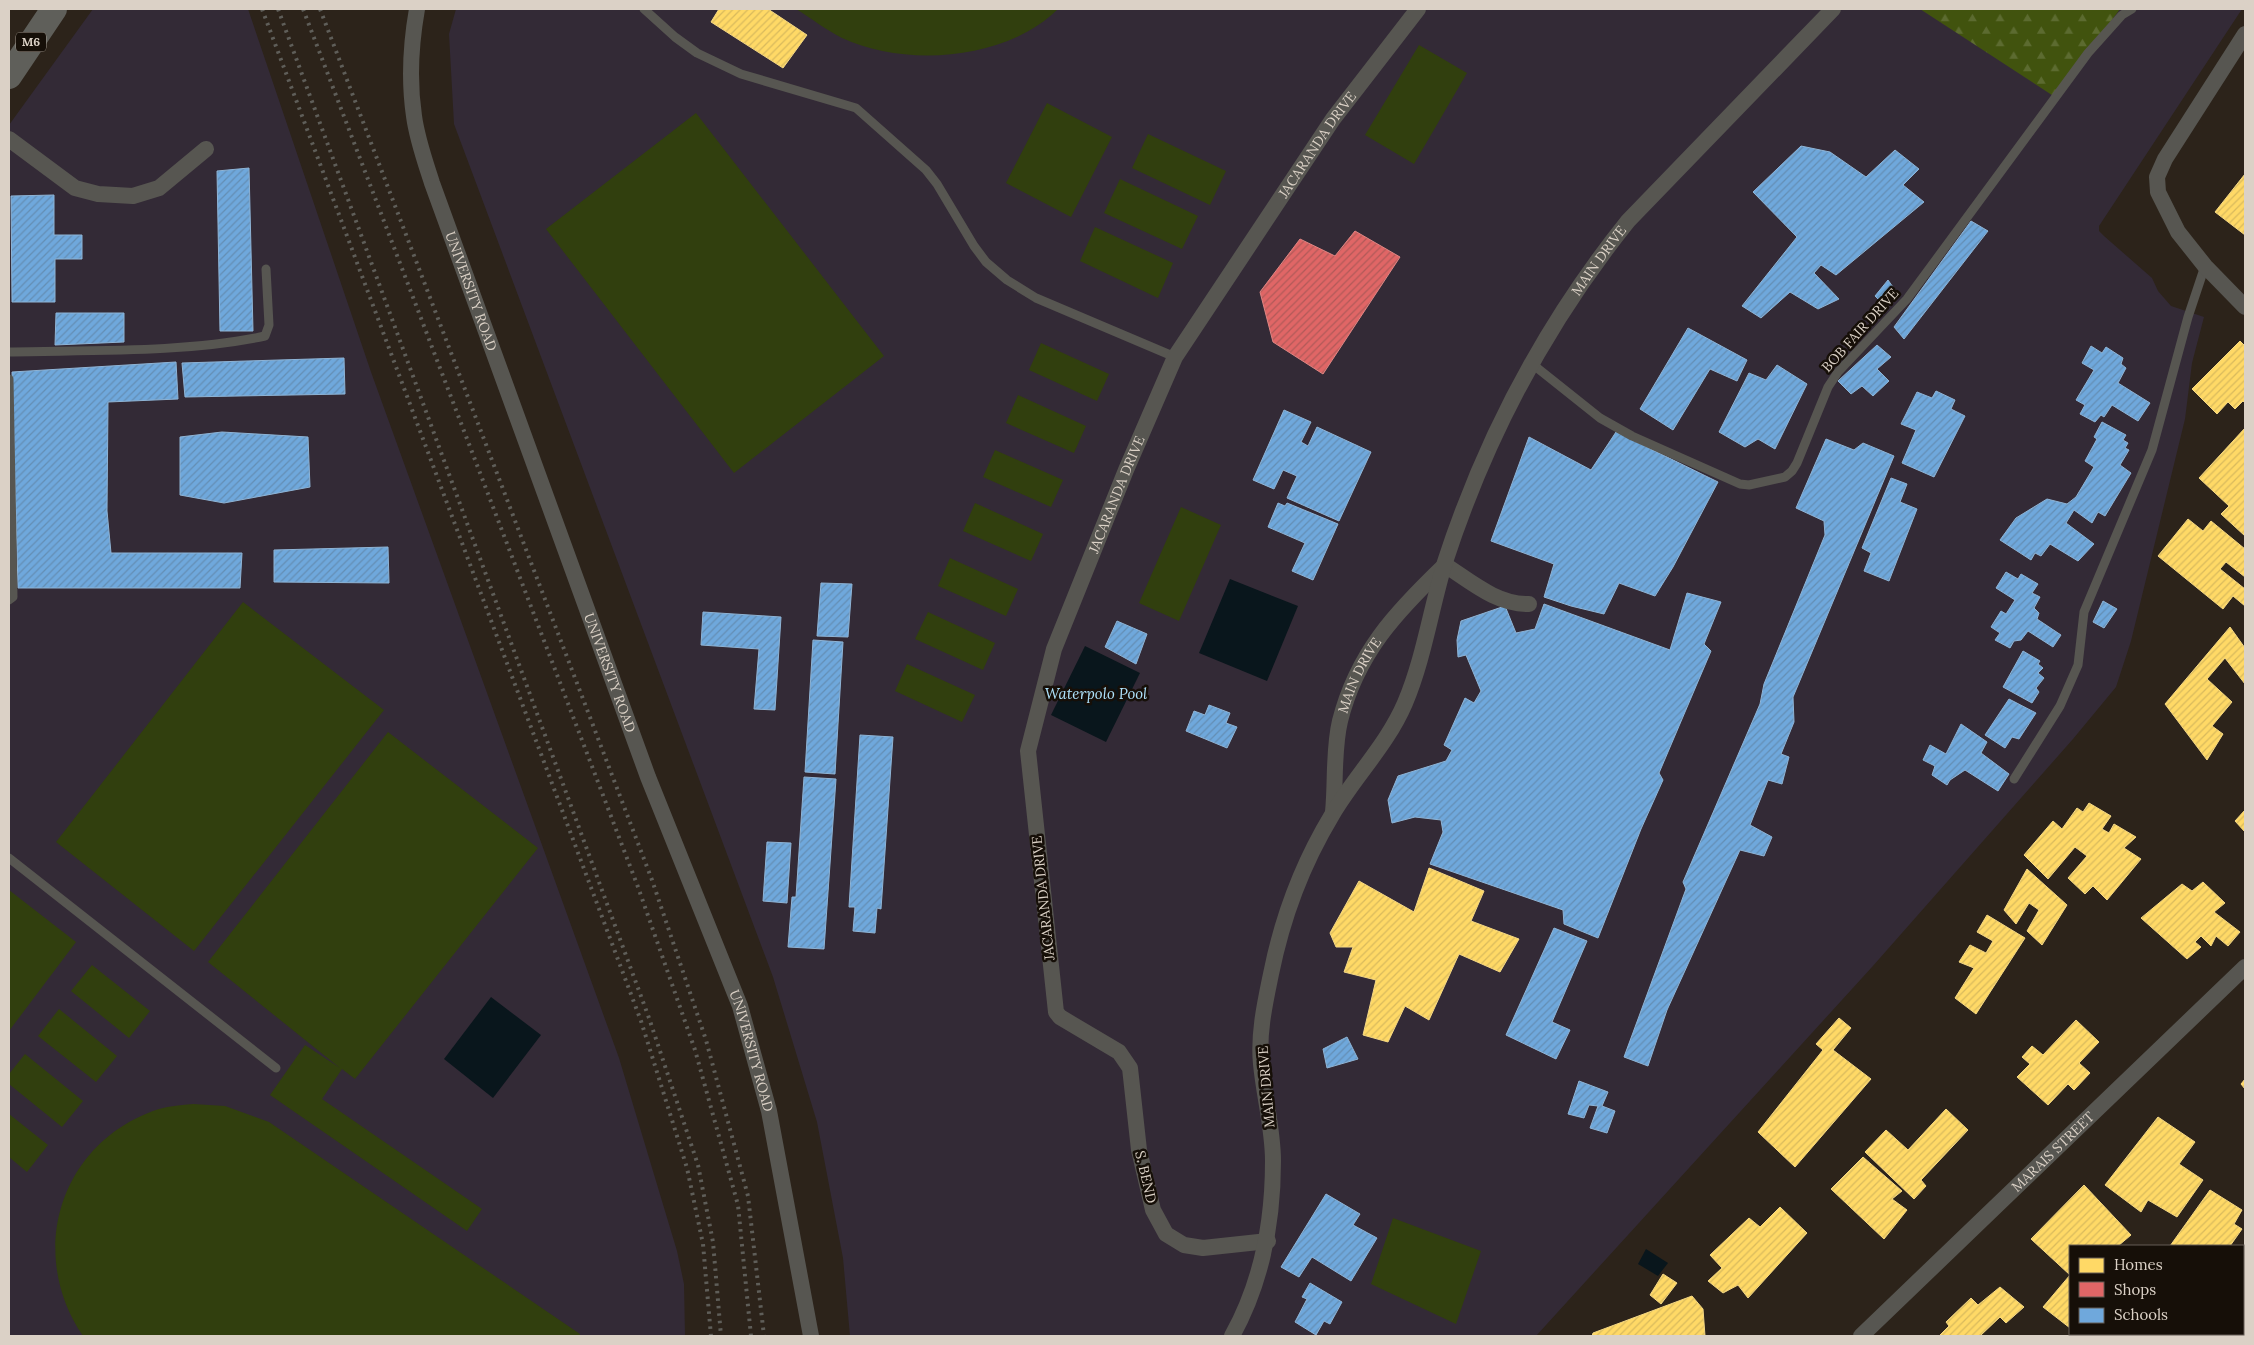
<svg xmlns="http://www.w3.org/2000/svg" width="2254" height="1345" viewBox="0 0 2254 1345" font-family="Lora,serif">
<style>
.education{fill:#332a36}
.grass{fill:#313f0e}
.forest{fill:url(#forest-firs)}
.water{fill:#09161c}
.homes{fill:url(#homes-hatch);stroke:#f4d783}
.shops{fill:url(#shops-hatch);stroke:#de8683}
.schools{fill:url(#schools-hatch);stroke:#8fb4d5}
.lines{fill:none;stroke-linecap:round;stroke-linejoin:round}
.service{stroke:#575651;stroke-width:9}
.minor{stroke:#575651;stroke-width:16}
.primary{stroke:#5f5f5a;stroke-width:26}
.rail{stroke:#5f5e59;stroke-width:4;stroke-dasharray:2.5 5;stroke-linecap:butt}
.labels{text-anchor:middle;stroke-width:5;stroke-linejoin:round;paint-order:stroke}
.shield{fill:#160f08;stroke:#a0978d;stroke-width:1}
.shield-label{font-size:12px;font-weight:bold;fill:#dbd1c6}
.street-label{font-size:14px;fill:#dbd1c6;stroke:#160f08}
.water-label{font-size:15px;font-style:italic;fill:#aee2fb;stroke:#160f08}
</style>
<defs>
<pattern id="forest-firs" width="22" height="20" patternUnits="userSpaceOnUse" patternTransform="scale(1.25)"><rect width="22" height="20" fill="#41530e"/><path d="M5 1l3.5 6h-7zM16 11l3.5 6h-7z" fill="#5c6b30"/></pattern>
<pattern id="homes-hatch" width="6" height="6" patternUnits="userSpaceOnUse" patternTransform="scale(1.25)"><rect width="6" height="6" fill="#ffd966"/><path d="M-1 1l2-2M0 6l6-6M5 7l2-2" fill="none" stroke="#d9ba5d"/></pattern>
<pattern id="shops-hatch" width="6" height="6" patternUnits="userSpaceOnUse" patternTransform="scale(1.25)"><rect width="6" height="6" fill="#e06666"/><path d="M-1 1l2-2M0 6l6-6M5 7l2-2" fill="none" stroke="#b15a59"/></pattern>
<pattern id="schools-hatch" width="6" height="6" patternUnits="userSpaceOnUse" patternTransform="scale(1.25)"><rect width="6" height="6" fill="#6fa8dc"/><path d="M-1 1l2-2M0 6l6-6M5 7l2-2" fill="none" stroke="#648eb4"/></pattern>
</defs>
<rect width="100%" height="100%" fill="#2c231a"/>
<g class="education">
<path d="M 93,9 L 248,9 L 371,372 L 619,1058 L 677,1251 L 684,1284 L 685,1336 L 9,1336 L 9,125 Z"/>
<path d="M 456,9 L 2242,9 L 2099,226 L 2099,231 L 2104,236 L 2152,278 L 2158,291 L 2171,306 L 2204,317 L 2192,363 L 2185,419 L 2131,641 L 2116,687 L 2073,739 L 1872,967 L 1536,1336 L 850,1336 L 843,1258 L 817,1122 L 773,977 L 454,124 L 449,34 Z"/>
</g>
<g class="grass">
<path d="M 796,9 L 1058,9 C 1007,60 906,68 842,38 C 826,30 811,18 796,9 Z"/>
<path d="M 1419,45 L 1467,73 L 1414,164 L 1365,135 Z"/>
<path d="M 1047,103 L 1112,137 L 1071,217 L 1006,183 Z"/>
<path d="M 696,113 L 884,356 L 734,473 L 546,229 Z"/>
<path d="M 1148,134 L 1226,171 L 1210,205 L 1132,168 Z"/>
<path d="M 1120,179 L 1198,216 L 1182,249 L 1104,213 Z"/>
<path d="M 1095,227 L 1173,263 L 1158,298 L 1080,261 Z"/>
<path d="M 1041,343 L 1109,374 L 1097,401 L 1029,370 Z"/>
<path d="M 1018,395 L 1086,426 L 1074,453 L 1006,423 Z"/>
<path d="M 995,450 L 1063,480 L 1051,507 L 983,477 Z"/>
<path d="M 975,503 L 1043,534 L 1031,561 L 963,531 Z"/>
<path d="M 1181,507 L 1221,525 L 1179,621 L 1139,603 Z"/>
<path d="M 950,558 L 1018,589 L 1006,616 L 938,586 Z"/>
<path d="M 243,602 L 384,710 L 194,951 L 56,842 Z"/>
<path d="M 928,612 L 995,643 L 983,670 L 915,639 Z"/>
<path d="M 907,664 L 975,695 L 962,722 L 895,691 Z"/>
<path d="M 388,732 L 538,848 L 355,1079 L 342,1069 L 322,1099 L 482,1209 L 467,1231 L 270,1095 L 305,1045 L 340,1068 L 208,962 Z"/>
<path d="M 9,890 L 76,942 L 9,1031 Z"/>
<path d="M 92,965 L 150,1011 L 129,1038 L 71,991 Z"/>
<path d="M 59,1009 L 117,1056 L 96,1082 L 38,1036 Z"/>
<path d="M 25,1054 L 83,1101 L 62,1127 L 9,1084 L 9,1074 Z"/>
<path d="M 193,1104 L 225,1106 L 269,1122 L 580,1334 L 579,1336 L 83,1336 C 26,1253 60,1141 159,1109 C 170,1106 182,1105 193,1104 Z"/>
<path d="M 9,1114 L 48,1145 L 27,1172 L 9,1157 Z"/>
<path d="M 1393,1218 L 1481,1251 L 1456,1324 L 1371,1284 Z"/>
</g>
<path class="forest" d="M 1920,9 L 2120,9 L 2055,97 Z"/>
<g class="water">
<path d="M 1230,579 L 1298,606 L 1267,681 L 1199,653 Z"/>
<path d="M 1085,646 L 1140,673 L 1106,742 L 1051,715 Z"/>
<path d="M 491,997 L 541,1035 L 493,1098 L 444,1059 Z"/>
<path d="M 1646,1249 L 1668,1263 L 1658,1276 L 1638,1264 Z"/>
</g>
<g class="homes">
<path d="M 719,9 L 768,9 L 807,35 L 783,68 L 711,22 Z"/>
<path d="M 2245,174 L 2245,235 L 2215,212 Z"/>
<path d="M 2240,341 L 2245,346 L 2245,403 L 2243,401 L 2235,409 L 2228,402 L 2217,414 L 2192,389 Z"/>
<path d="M 2245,428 L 2245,536 L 2221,514 L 2229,506 L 2199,478 Z"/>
<path d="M 2188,519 L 2203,531 L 2211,521 L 2245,549 L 2245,577 L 2226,562 L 2220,569 L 2245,589 L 2245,606 L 2233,596 L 2223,609 L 2158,556 Z"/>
<path d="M 2230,627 L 2245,648 L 2245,684 L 2225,658 L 2207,679 L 2232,702 L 2212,726 L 2223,734 L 2207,760 L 2165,704 Z"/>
<path d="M 2089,803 L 2111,816 L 2102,829 L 2109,833 L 2114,824 L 2136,837 L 2124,848 L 2141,859 L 2107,900 L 2093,886 L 2085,894 L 2068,878 L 2087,856 L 2075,847 L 2048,879 L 2024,855 L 2053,821 L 2062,829 L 2077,808 L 2083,812 Z"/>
<path d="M 2245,810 L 2245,832 L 2235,821 Z"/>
<path d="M 1429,868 L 1484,891 L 1471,921 L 1519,939 L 1500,972 L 1459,954 L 1429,1020 L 1405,1006 L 1388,1042 L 1363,1035 L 1376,980 L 1344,972 L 1353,947 L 1336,947 L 1330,933 L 1359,881 L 1414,912 Z"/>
<path d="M 2027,869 L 2067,905 L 2042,945 L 2027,931 L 2039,910 L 2029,903 L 2016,924 L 2004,910 Z"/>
<path d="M 2203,882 L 2225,903 L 2214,912 L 2240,932 L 2228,946 L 2216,936 L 2211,946 L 2201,936 L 2195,942 L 2201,947 L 2187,959 L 2141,918 L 2182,884 L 2192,891 Z"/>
<path d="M 1987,915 L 2025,938 L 1976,1014 L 1955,998 L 1974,968 L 1959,962 L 1970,945 L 1986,953 L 1993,941 L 1977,932 Z"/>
<path d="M 1839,1018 L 1851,1028 L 1833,1050 L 1871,1079 L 1795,1167 L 1758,1132 L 1823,1050 L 1816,1044 Z"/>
<path d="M 2076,1020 L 2099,1042 L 2079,1063 L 2090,1073 L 2074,1090 L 2068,1084 L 2048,1105 L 2017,1077 L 2030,1064 L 2022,1057 L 2032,1046 L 2043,1055 Z"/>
<path d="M 2245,1079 L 2245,1089 L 2241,1084 Z"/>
<path d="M 1946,1109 L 1968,1130 L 1921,1180 L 1926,1186 L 1914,1199 L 1865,1152 L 1886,1130 L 1908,1150 Z"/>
<path d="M 2158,1117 L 2195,1142 L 2179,1164 L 2203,1180 L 2177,1217 L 2148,1200 L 2141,1212 L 2105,1185 Z"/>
<path d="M 1863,1157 L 1902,1191 L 1892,1199 L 1907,1210 L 1884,1239 L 1831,1189 Z"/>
<path d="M 2084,1185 L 2131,1235 L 2118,1246 L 2070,1246 L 2070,1328 L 2043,1307 L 2070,1275 L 2031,1239 Z"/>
<path d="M 2210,1190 L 2242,1210 L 2234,1224 L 2242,1229 L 2230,1246 L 2170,1246 Z"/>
<path d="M 1780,1207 L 1807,1233 L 1748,1298 L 1738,1285 L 1723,1293 L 1708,1281 L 1722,1268 L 1710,1255 L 1749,1218 L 1760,1227 Z"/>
<path d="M 1663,1274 L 1677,1283 L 1661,1304 L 1650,1295 Z"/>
<path d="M 2000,1287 L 2024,1307 L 2006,1323 L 2000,1317 L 1980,1336 L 1939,1336 L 1949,1326 L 1946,1322 L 1971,1298 L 1978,1305 Z"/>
<path d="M 1692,1296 L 1703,1309 L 1705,1336 L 1592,1336 L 1593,1333 Z"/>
</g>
<path class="shops" d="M 1355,231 L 1400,257 L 1323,374 L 1273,342 L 1260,292 L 1300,239 L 1335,256 Z"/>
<g class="schools">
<path d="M 1801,146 L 1830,152 L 1866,177 L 1895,150 L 1919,169 L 1903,185 L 1924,202 L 1836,275 L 1821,265 L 1814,273 L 1839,299 L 1818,309 L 1790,292 L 1761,318 L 1742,306 L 1797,237 L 1753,192 Z"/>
<path d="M 249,168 L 253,331 L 220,331 L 217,171 Z"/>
<path d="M 54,195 L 54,235 L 82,235 L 82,259 L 55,259 L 55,302 L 12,302 L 11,196 Z"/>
<path d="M 1971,221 L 1988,231 L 1904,339 L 1894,327 Z"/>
<path d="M 1888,280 L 1895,290 L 1881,302 L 1875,296 Z"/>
<path d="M 56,313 L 124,313 L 124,342 L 55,345 Z"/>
<path d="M 1688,328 L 1747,360 L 1737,381 L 1710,369 L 1673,430 L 1640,409 Z"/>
<path d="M 1877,345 L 1891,357 L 1877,369 L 1889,381 L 1873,396 L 1862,386 L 1851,394 L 1838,381 Z"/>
<path d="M 2091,346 L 2102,353 L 2106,347 L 2123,358 L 2121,364 L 2126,368 L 2118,383 L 2150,403 L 2138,421 L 2112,405 L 2104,417 L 2101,415 L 2095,422 L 2080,414 L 2085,405 L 2076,400 L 2094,370 L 2082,363 Z"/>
<path d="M 344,358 L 345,394 L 185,397 L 182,363 Z"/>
<path d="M 176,362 L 178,399 L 108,402 L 107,511 L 111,553 L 242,553 L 240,588 L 18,588 L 12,372 Z"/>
<path d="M 1777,365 L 1807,384 L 1775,449 L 1758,439 L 1745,447 L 1719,432 L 1749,373 L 1766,380 Z"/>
<path d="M 1936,391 L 1955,400 L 1951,409 L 1965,416 L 1934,477 L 1902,463 L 1916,430 L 1901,424 L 1917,392 L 1932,398 Z"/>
<path d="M 1284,410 L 1311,422 L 1301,442 L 1308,446 L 1317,427 L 1371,452 L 1339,521 L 1287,498 L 1297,476 L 1283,470 L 1274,489 L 1253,480 Z"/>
<path d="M 2102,422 L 2126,435 L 2123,440 L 2128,443 L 2125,448 L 2129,450 L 2120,465 L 2131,473 L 2105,516 L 2098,512 L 2092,523 L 2074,510 L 2066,523 L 2094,544 L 2078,561 L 2050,544 L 2041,556 L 2035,553 L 2031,560 L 2000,540 L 2016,518 L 2047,499 L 2067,504 L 2076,497 L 2094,467 L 2085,461 L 2097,439 L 2094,437 Z"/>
<path d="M 222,432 L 308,437 L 310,487 L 224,503 L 180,495 L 180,437 Z"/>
<path d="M 1616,432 L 1718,482 L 1673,567 L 1655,596 L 1619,583 L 1604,614 L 1571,606 L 1544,597 L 1554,564 L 1491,541 L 1529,437 L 1591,470 Z"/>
<path d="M 1826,439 L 1854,450 L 1863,443 L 1894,456 L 1793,697 L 1794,722 L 1781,754 L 1789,757 L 1782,784 L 1768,780 L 1750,825 L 1772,837 L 1764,856 L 1740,850 L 1667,1010 L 1648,1066 L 1624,1057 L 1686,889 L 1683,882 L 1760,704 L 1764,684 L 1825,535 L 1824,521 L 1796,508 Z"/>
<path d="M 1891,478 L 1907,484 L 1900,502 L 1917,509 L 1889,581 L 1864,571 L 1871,553 L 1862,548 Z"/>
<path d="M 1278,503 L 1285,506 L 1287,503 L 1338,524 L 1313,580 L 1292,571 L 1305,543 L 1268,527 Z"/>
<path d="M 388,547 L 389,583 L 274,582 L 274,550 Z"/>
<path d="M 2006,572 L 2018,579 L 2021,574 L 2038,584 L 2032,593 L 2040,597 L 2034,608 L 2039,613 L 2037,619 L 2061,635 L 2053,647 L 2028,631 L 2021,640 L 2014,641 L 2010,648 L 1995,640 L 2000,633 L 1991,627 L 2001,611 L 2006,614 L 2015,600 L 1996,588 Z"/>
<path d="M 821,583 L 852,584 L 848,637 L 817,636 Z"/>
<path d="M 1687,593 L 1721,602 L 1704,644 L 1711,651 L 1659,773 L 1663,780 L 1641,829 L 1598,938 L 1564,924 L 1563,910 L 1430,864 L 1443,832 L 1441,820 L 1415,817 L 1392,823 L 1388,800 L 1398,776 L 1446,761 L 1452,750 L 1444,745 L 1465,698 L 1474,703 L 1481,691 L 1466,655 L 1458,657 L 1457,640 L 1461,621 L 1505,606 L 1516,633 L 1535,629 L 1544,604 L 1670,650 Z"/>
<path d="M 2103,601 L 2117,609 L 2104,628 L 2093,622 Z"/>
<path d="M 703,612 L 781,617 L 775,710 L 754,709 L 759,649 L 701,645 Z"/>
<path d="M 1117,621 L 1147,634 L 1136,664 L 1105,647 Z"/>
<path d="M 813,640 L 843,642 L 835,774 L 805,772 Z"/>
<path d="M 2023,651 L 2040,661 L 2038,664 L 2043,668 L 2038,673 L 2044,678 L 2036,688 L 2039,692 L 2032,703 L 2003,687 Z"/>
<path d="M 2009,699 L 2036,713 L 2019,739 L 2012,737 L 2005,748 L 1985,735 Z"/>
<path d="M 1209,705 L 1230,713 L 1226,723 L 1237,727 L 1227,748 L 1186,731 L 1194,711 L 1205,715 Z"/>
<path d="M 1961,724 L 1987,742 L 1981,753 L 2009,774 L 1998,791 L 1965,770 L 1950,780 L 1947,785 L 1932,775 L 1935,766 L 1923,760 L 1930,745 L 1946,754 Z"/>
<path d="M 860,735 L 893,737 L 881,909 L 877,908 L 875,933 L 853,931 L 855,907 L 849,907 Z"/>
<path d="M 804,777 L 836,779 L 824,949 L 788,947 L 792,897 L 796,897 Z"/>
<path d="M 767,842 L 791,843 L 787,903 L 763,901 Z"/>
<path d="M 1554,928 L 1587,941 L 1552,1022 L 1570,1030 L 1556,1059 L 1506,1035 Z"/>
<path d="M 1347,1037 L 1358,1059 L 1327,1068 L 1323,1049 Z"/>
<path d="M 1579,1081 L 1608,1092 L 1602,1106 L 1615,1111 L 1607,1133 L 1590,1128 L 1598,1106 L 1589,1105 L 1584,1118 L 1568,1114 Z"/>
<path d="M 1326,1194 L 1360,1214 L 1353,1225 L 1377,1238 L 1351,1281 L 1312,1257 L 1299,1277 L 1281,1267 Z"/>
<path d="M 1310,1283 L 1342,1302 L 1330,1324 L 1324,1321 L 1316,1335 L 1295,1322 L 1307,1299 L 1302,1297 Z"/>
</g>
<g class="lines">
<g class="service">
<path d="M 644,9 L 675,37 L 697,53 L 741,74 L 856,108 L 926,170 L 937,184 L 974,246 L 986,262 L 1007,280 L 1036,298 L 1175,357"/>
<path d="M 9,352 C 90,350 186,353 265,336 L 269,325 L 266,269"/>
<path d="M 1531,363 L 1600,418 L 1632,436 L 1740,484 L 1749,485 L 1785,477 L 1792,471 L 1797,463 L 1828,387 L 1838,372 L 1907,299 L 2088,53 L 2122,15 L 2132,9"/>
<path d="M 9,379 L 13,597 L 9,600"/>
<path d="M 2014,779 L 2060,706 L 2078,665 L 2084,612 L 2152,450 L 2188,317 L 2205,266"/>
<path d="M 9,858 L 276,1068"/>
</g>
<g class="minor">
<path id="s1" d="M 417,9 C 411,43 409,82 414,116 C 417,139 425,161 432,183 L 648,777 L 740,1006 L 769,1111 L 811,1336"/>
<path d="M 2245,34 L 2165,159 L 2157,177 L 2158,192 L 2178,232 L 2205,266 L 2245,307"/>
<path d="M 9,139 L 75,188 L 98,194 L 133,196 L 159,188 L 206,149"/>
<path d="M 1445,565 C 1470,581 1497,605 1529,604"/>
<path id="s2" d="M 1333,812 C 1336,782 1333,750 1340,721 C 1357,653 1396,612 1445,565"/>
<path id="s3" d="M 1268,1241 L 1203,1248 L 1184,1245 L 1166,1234 L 1153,1210 L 1139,1150 L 1130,1068 L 1119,1052 L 1060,1017 L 1056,1012 L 1028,751 L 1054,649 L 1126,470 L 1175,357 L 1333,119 L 1418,9"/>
<path id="s4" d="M 1232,1336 C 1262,1282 1273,1222 1273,1161 C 1273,1129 1264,1096 1261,1064 C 1258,1034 1265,1003 1271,974 C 1282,919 1303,863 1332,815 C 1355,776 1387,745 1405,703 C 1424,658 1431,608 1445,562 C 1485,439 1547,322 1628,221 L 1833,9"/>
<path id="s5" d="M 1861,1336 L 2245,967"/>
</g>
<path class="primary" d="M 9,76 L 54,9"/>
<g class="rail">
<path d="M 262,9 L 641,1021 L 687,1168 L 703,1244 L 711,1336"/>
<path d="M 278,9 L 649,1018 L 698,1165 L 713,1242 L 721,1336"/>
<path d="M 303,9 L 638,887 L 695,1050 L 738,1205 L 751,1336"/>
<path d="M 320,9 L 652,880 L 706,1040 L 748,1196 L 764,1336"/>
</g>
</g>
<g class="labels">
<rect class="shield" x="16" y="32.5" width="30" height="19" rx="4"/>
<g class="shield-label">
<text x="31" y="46">M6</text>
</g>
<g class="street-label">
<text dy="5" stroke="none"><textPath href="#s3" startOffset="1311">JACARANDA DRIVE</textPath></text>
<text dy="5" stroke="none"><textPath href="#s4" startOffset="1162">MAIN DRIVE</textPath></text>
<text dy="5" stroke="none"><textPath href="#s1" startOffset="292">UNIVERSITY ROAD</textPath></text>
<text transform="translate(1860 330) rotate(-48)" y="5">BOB FAIR DRIVE</text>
<text dy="5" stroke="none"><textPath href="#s3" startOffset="906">JACARANDA DRIVE</textPath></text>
<text dy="5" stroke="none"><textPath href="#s1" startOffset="698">UNIVERSITY ROAD</textPath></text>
<text dy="5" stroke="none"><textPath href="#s2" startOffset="141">MAIN DRIVE</textPath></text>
<text transform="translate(1043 898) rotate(-96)" y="5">JACARANDA DRIVE</text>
<text dy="5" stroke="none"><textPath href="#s1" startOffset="1102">UNIVERSITY ROAD</textPath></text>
<text transform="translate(1266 1087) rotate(-95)" y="5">MAIN DRIVE</text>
<text dy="5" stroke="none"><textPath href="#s5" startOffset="266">MARAIS STREET</textPath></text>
<text transform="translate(1146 1177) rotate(77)" y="5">S. BEND</text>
</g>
<g class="water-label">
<text x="1096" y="699">Waterpolo Pool</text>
</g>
</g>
<rect width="2254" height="1345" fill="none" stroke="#dbd1c6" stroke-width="20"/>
<rect x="2069" y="1245" width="175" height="90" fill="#160f08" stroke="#655d54"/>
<rect x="2079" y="1258" width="25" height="15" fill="#ffd966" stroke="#655d54"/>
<text x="2114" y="1270" font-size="15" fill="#dbd1c6">Homes</text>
<rect x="2079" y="1282" width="25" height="15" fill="#e06666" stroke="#655d54"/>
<text x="2114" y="1295" font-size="15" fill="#dbd1c6">Shops</text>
<rect x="2079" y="1308" width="25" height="15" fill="#6fa8dc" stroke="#655d54"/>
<text x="2114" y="1320" font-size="15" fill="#dbd1c6">Schools</text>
</svg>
